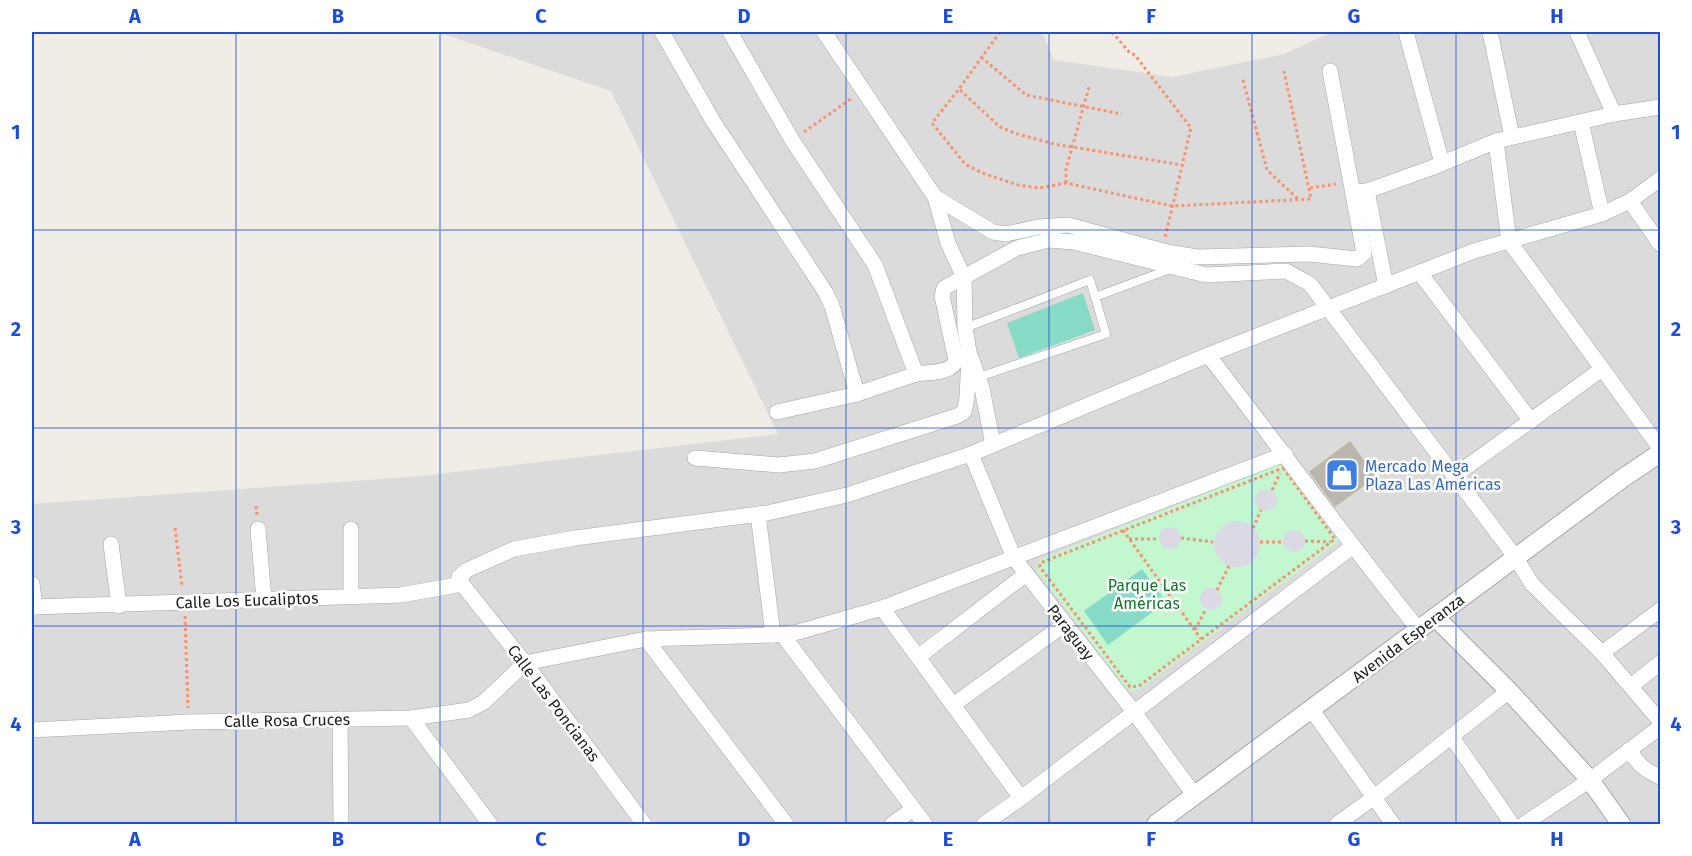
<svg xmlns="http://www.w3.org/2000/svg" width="1692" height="856" viewBox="0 0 1692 856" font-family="'Fira Sans',sans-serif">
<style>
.residential{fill:#dcdbdb}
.park{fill:#c3f7d0}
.pitch{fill:#86dbc7}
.plaza{fill:#dbd9e4}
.building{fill:#bbb6ae;stroke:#c0b6a8;stroke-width:1.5}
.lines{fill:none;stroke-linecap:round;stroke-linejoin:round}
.service-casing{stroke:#a5a5a5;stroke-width:9}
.minor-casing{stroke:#a5a5a5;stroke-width:16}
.tertiary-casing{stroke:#a5a5a5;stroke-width:20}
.path{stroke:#f49370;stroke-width:3;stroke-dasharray:3 3;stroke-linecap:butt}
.service{stroke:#fff;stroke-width:8}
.minor{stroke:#fff;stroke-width:15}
.tertiary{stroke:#fff;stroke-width:18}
.grid{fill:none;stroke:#1d4ed8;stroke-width:1.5;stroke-opacity:0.55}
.labels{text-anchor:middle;stroke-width:5;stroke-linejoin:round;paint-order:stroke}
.shop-label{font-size:16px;fill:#366cbe;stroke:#fff;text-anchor:start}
.park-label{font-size:16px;fill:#107829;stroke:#fff}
.street-label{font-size:16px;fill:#1e1e1e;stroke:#fff}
.neatline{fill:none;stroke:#1d4ed8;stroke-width:2}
.grid-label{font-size:20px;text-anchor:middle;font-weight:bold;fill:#1d4ed8}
</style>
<rect width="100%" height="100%" fill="#efede5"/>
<path class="residential" d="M 437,32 L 1042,32 L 1054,60 L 1172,77 L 1284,54 L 1332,32 L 1660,32 L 1660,824 L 32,824 L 32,504 L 422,476 L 778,434 L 611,91 Z"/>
<path class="park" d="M 1283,463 L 1340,540 L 1141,688 L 1132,691 L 1127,689 L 1038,572 L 1037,564 L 1041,559 Z"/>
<g class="pitch">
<path d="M 1083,293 L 1095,330 L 1019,358 L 1007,323 Z"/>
<path d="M 1142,569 L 1166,602 L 1108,645 L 1084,611 Z"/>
</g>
<g class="plaza">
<circle cx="1266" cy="500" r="11"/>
<circle cx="1237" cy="544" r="23"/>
<circle cx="1170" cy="538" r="11"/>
<circle cx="1294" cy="541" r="11"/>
<circle cx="1211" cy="599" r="11"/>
</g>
<path class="building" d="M 1350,442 L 1375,477 L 1335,506 L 1310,472 Z"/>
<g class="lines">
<defs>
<g id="service">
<path d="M 1095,297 L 1173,268"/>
<path d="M 965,328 L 1090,280 L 1106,334 L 979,377"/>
</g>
<g id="minor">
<path d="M 662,32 L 713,121 L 826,293 L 832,306 L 857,394"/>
<path d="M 730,32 L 792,140 L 875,265 L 916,374 C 928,372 952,374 956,360 L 942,296 L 944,288 L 1017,248 L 1049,240 L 1074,242 L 1206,275 L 1286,271 L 1310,284 L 1516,558 L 1532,584 L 1602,653 L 1660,721"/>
<path d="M 824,32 L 935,197 L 948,243 L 964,278 L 965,328 L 969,352 L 982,388 L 993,445"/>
<path d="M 1406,32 L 1442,163"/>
<path d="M 1490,32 L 1512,137"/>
<path d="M 1577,32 L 1614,114"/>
<path d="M 1581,122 L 1602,214"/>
<path d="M 1496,141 L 1509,241 L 1660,448"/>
<path d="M 1367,191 L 1386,286"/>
<path d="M 1354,192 L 1367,191 L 1431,168 L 1496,141 L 1614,114 L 1660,107"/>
<path d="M 935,197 L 993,232 L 1006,234 L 1038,227 L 1068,225 L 1167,252 L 1197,257 L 1309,254 L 1357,259 L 1364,253 L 1330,71"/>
<path d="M 1630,201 L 1660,244"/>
<path d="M 1420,273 L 1531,421"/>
<path d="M 1208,355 C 1279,446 1346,540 1419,630"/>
<path d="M 777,412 L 857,394 L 916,374"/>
<path d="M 971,454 L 1014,558 L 1134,712 L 1195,796"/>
<path d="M 695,458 L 779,465 L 815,461 L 957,416 L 964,412 L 967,398 L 969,357"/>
<path d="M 1454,476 L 1602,369"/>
<path d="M 758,514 L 773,635"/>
<path d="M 258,529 L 264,600"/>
<path d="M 351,529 L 351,596"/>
<path d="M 111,544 L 119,606"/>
<path d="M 32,584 L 35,607"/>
<path d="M 462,584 L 459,577 L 467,570 L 514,549 L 575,538 L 767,513 L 847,495 L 971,454 L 1208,355 L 1474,251 L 1602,214 L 1630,201 L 1660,179"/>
<path d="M 462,584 L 525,663 L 644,824"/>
<path d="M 32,607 L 401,595 L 462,584"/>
<path d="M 882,608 L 1021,798"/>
<path d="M 782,634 L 925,824"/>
<path d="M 646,639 L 786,824"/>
<path d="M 1602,653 L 1660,610"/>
<path d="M 918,657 L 1026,574"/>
<path d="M 1631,686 L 1660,663"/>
<path d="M 953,705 L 1065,624"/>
<path d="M 1311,709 L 1393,824"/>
<path d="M 411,718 L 490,824"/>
<path d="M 340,719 L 341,824"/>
<path d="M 32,730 L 189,722 L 411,718 L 469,710 L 484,702 L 525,663 L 646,639 L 773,635 L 798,632 L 882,608 L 1285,454"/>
<path d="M 1451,736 L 1512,824"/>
<path d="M 1629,750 C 1640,766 1643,769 1660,777"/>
<path d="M 892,824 L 913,809"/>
<path d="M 984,824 L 1021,798 L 1352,547"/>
<path d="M 1337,824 L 1373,798 L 1509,691"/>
<path d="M 1524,824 L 1590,780 L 1660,727"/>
</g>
<g id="tertiary">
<path d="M 1435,617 L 1509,691 L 1590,780 L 1621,824"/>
<path d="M 1156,824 L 1623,478 L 1660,453"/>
</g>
</defs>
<use href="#service" class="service-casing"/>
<use href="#minor" class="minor-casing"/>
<use href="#tertiary" class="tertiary-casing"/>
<g class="path">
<path d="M 1000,32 L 959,89 L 932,123 L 965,164 L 982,173 L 1018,185 L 1039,188 L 1066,183 L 1172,206 L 1311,199 L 1284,71"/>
<path d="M 1112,32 L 1130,53 L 1135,55 L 1191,128 L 1165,238"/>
<path d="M 981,57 L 1026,95 L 1122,114"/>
<path d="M 1243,80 L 1267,170 L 1298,199"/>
<path d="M 960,90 L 1000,127 L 1014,133 L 1054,144 L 1182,165"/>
<path d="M 804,132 L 852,98"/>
<path d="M 1066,183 L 1066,169 L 1089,87"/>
<path d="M 1310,188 L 1336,184"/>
<path d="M 1283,468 L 1335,539 L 1139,686 L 1130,687 L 1040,567 L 1040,563 Z"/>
<path d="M 1272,490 L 1280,473"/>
<path d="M 256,506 L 257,516"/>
<path d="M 175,528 L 182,586"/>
<path d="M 1253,528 L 1261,510"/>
<path d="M 1123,530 L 1201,639"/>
<path d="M 1181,538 L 1213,542"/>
<path d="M 1129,539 L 1159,539"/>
<path d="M 1305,541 L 1330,542"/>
<path d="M 1260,542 L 1283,542"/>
<path d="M 1217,590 L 1229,566"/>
<path d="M 185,616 L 188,708"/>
<path d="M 1195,630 L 1206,609"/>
</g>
<use href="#service" class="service"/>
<use href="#minor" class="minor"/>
<use href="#tertiary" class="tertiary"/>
</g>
<path class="grid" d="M 236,32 L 236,824M 440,32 L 440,824M 643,32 L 643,824M 846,32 L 846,824M 1049,32 L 1049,824M 1252,32 L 1252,824M 1456,32 L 1456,824M 32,230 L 1660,230M 32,428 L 1660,428M 32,626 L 1660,626"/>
<defs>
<symbol id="shop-square" viewBox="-11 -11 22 22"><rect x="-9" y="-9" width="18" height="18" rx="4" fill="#3f7fe0" stroke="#fff"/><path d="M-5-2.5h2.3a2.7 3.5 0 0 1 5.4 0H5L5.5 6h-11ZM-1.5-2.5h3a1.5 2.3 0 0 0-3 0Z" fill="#fff"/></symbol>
</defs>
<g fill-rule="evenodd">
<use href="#shop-square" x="1323" y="456" width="38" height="38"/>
</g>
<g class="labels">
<g class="shop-label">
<text x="1365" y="472">Mercado Mega<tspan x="1365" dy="18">Plaza Las Américas</tspan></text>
</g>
<g class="park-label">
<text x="1147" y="591">Parque Las<tspan x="1147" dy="18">Américas</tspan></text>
</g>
<g class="street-label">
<text transform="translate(247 600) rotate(-2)" y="6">Calle Los Eucaliptos</text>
<text transform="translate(1071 632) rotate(52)" y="6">Paraguay</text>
<text transform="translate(1408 638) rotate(-37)" y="6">Avenida Esperanza</text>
<text transform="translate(554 703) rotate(53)" y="6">Calle Las Poncianas</text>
<text transform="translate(287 720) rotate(-1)" y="6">Calle Rosa Cruces</text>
</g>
</g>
<rect width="1692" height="856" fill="none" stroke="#ffffff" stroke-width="66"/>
<rect x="33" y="33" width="1626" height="790" class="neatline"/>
<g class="grid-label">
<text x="135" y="23">A</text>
<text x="338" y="23">B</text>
<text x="541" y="23">C</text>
<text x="744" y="23">D</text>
<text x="948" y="23">E</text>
<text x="1151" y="23">F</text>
<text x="1354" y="23">G</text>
<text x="1557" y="23">H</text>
<text x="16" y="139">1</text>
<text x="1676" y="139">1</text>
<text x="16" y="336">2</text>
<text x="1676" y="336">2</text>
<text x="16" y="534">3</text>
<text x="1676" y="534">3</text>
<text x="16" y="731">4</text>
<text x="1676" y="731">4</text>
<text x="135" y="846">A</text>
<text x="338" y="846">B</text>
<text x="541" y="846">C</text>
<text x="744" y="846">D</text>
<text x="948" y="846">E</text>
<text x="1151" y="846">F</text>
<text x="1354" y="846">G</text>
<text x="1557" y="846">H</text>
</g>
</svg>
